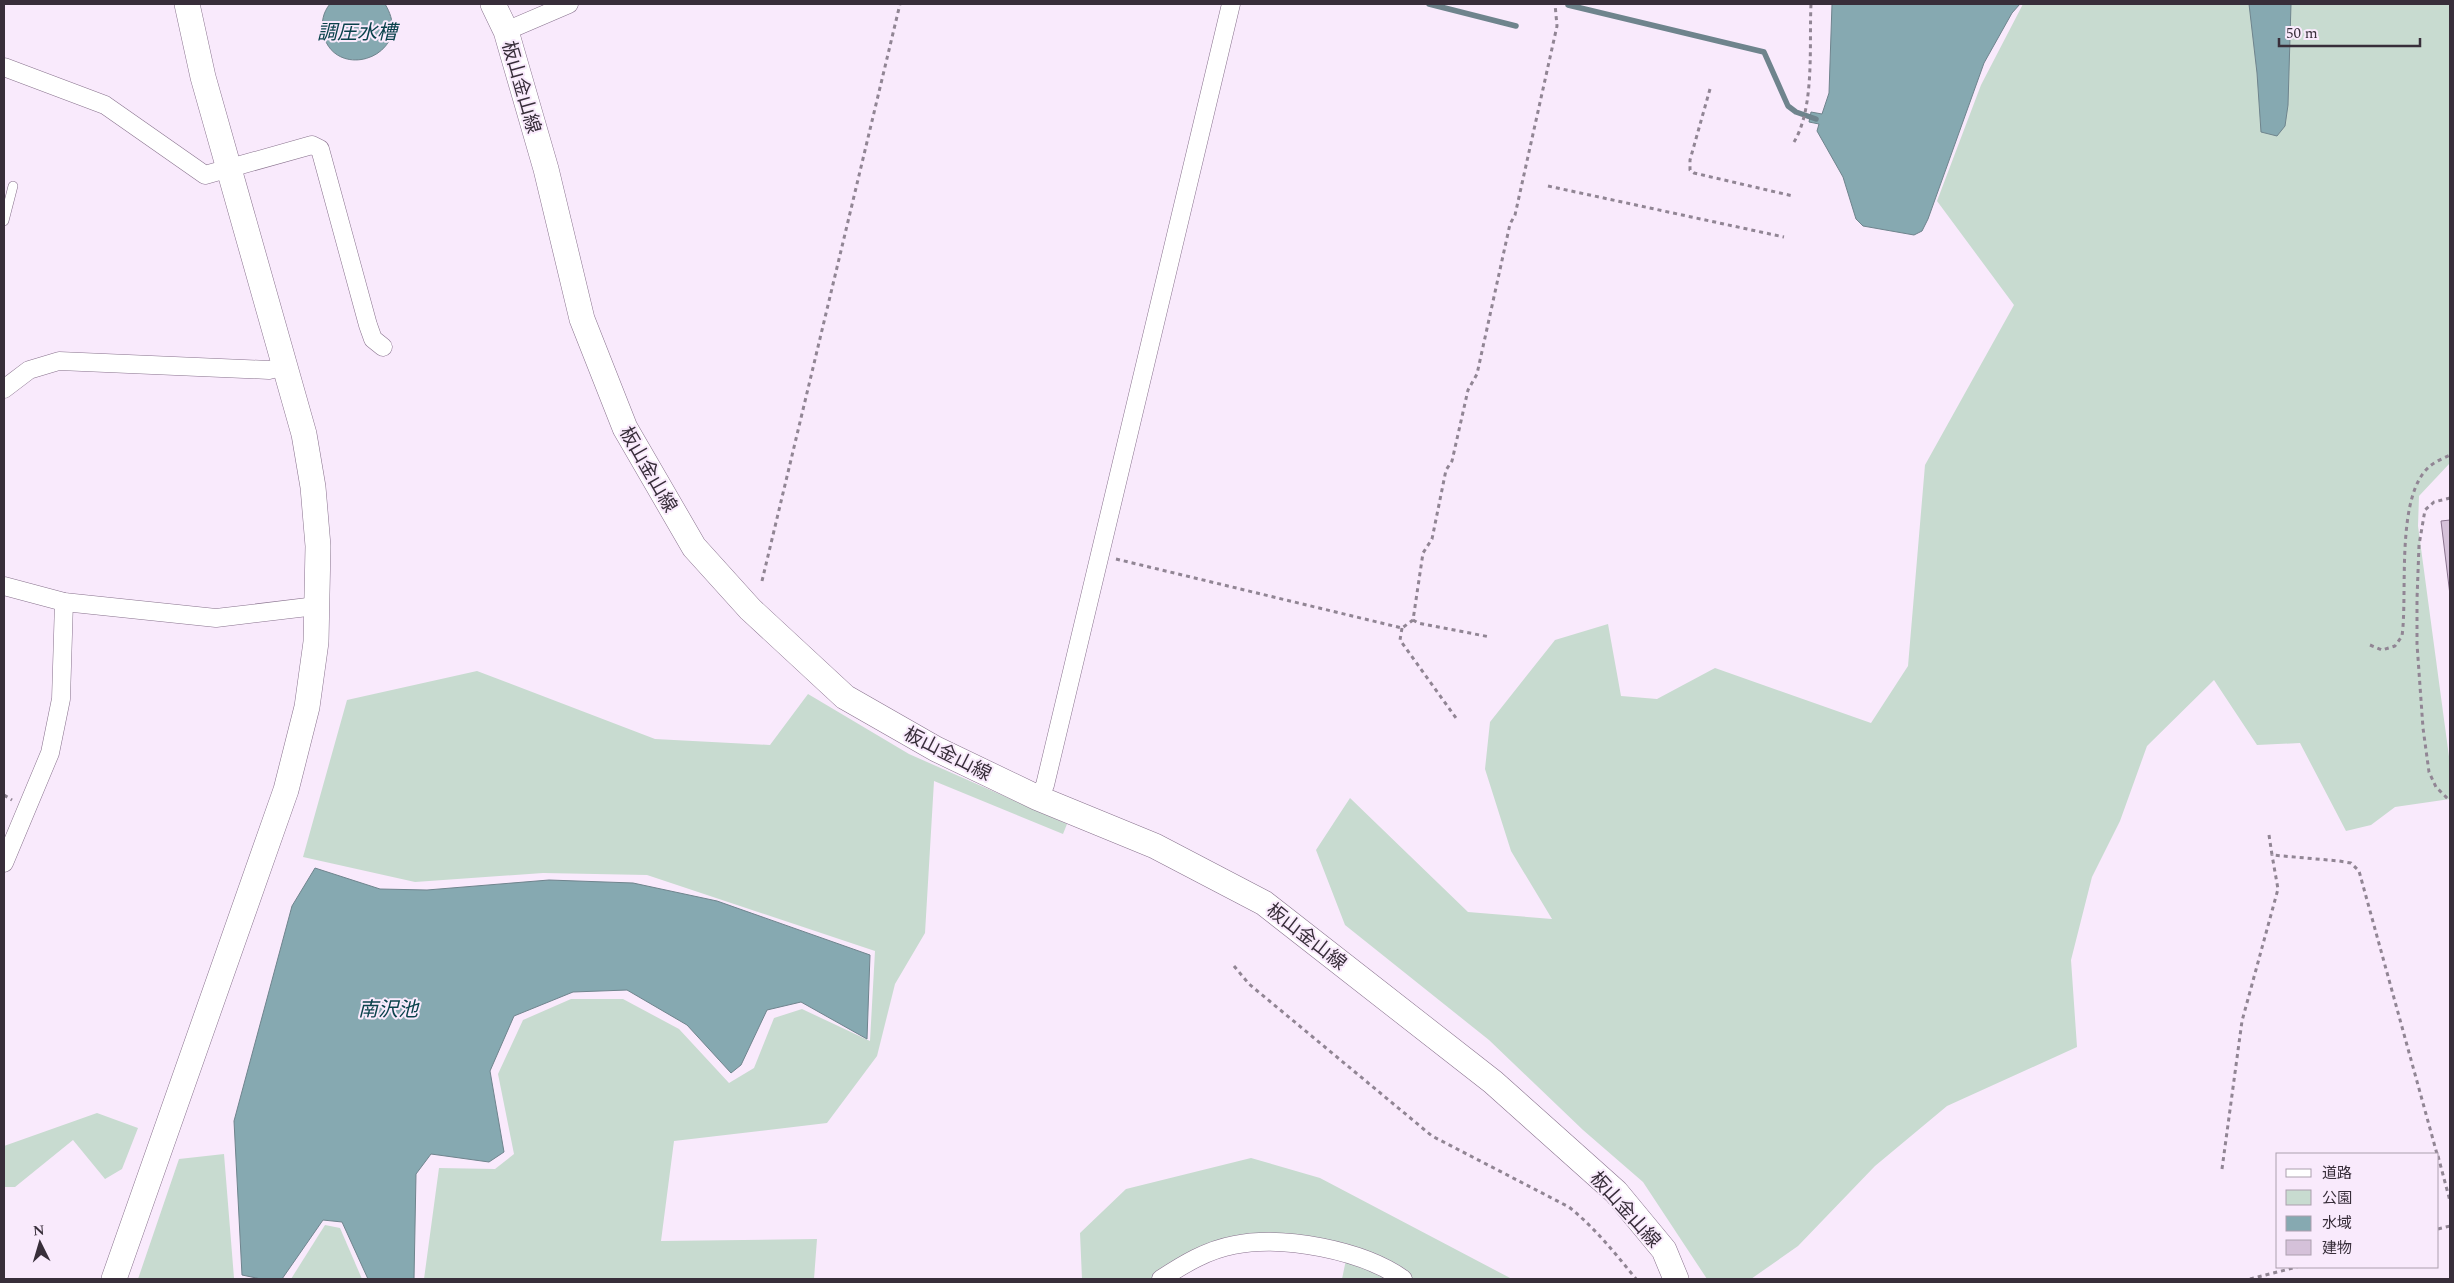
<svg xmlns="http://www.w3.org/2000/svg" width="2454" height="1283" viewBox="0 0 2454 1283" font-family="Spectral,'Noto Sans JP',serif">
<style>
.green{fill:#c8dbd0}
.water{fill:#86a9b1;stroke:#6f848d}
.lines{fill:none;stroke-linecap:round;stroke-linejoin:round}
.stream{stroke:#6f848d;stroke-width:5.5}
.building{fill:#d5c1d9;stroke:#8a748f}
.lane-casing{stroke:#88728d;stroke-width:10}
.street-casing{stroke:#88728d;stroke-width:19}
.secondary-casing{stroke:#88728d;stroke-width:26}
.path{stroke:#918594;stroke-width:3;stroke-dasharray:4 4;stroke-linecap:butt}
.lane{stroke:#fff;stroke-width:9}
.street{stroke:#fff;stroke-width:18}
.secondary{stroke:#fff;stroke-width:25}
.labels{text-anchor:middle;stroke-width:4;stroke-linejoin:round;paint-order:stroke}
.street-label{font-size:19px;fill:#382e3a;stroke:#f9eafc}
.water-label{font-size:20px;font-style:italic;fill:#0a424b;stroke:#f9eafc}
</style>
<rect width="100%" height="100%" fill="#f9eafc"/>
<g class="green">
<path d="M 2023,4 L 2450,4 L 2450,463 L 2419,496 L 2418,526 L 2450,764 L 2450,799 L 2395,807 L 2371,825 L 2346,831 L 2300,743 L 2257,745 L 2214,680 L 2147,746 L 2120,821 L 2092,877 L 2071,960 L 2077,1047 L 1947,1106 L 1875,1166 L 1798,1246 L 1751,1279 L 1707,1279 L 1643,1182 L 1583,1130 L 1489,1040 L 1345,925 L 1316,850 L 1350,798 L 1468,912 L 1552,919 L 1511,851 L 1485,769 L 1490,722 L 1555,640 L 1608,624 L 1621,696 L 1657,699 L 1715,668 L 1871,723 L 1908,666 L 1925,465 L 2014,305 L 1937,201 L 1981,85 Z"/>
<path d="M 477,671 L 655,739 L 770,745 L 808,694 L 909,754 L 1067,824 L 1063,834 L 934,781 L 925,933 L 895,984 L 877,1056 L 827,1123 L 674,1141 L 661,1241 L 817,1239 L 814,1279 L 424,1279 L 439,1168 L 495,1169 L 514,1154 L 498,1074 L 523,1020 L 571,999 L 623,999 L 679,1029 L 729,1083 L 754,1068 L 774,1018 L 802,1009 L 870,1041 L 875,951 L 647,875 L 543,873 L 415,882 L 303,857 L 347,700 Z"/>
<path d="M 97,1113 L 138,1128 L 122,1169 L 105,1179 L 73,1140 L 15,1187 L 4,1187 L 4,1146 Z"/>
<path d="M 224,1154 L 234,1278 L 239,1279 L 138,1279 L 179,1159 Z"/>
<path d="M 1251,1158 L 1320,1178 L 1512,1279 L 1342,1279 L 1348,1250 L 1241,1238 L 1155,1279 L 1082,1279 L 1080,1233 L 1126,1189 Z"/>
<path d="M 325,1225 L 340,1228 L 362,1279 L 291,1279 Z"/>
</g>
<g class="water">
<path d="M 330,4 L 385,4 C 417,56 334,84 323,33 C 321,23 323,12 330,4 Z"/>
<path d="M 1832,4 L 2020,4 L 2012,13 L 1984,63 L 1928,219 L 1922,231 L 1914,235 L 1863,226 L 1856,219 L 1843,177 L 1817,131 L 1819,124 L 1809,122 L 1811,112 L 1822,114 L 1829,93 Z"/>
<path d="M 2249,4 L 2291,4 L 2288,105 L 2285,126 L 2277,136 L 2261,132 L 2257,73 Z"/>
<path d="M 315,868 L 380,889 L 427,890 L 549,880 L 633,883 L 717,901 L 870,955 L 867,1039 L 801,1002 L 767,1010 L 741,1065 L 731,1073 L 687,1025 L 627,990 L 573,992 L 514,1016 L 490,1071 L 504,1152 L 489,1162 L 431,1154 L 416,1174 L 414,1279 L 368,1279 L 342,1222 L 323,1220 L 282,1279 L 261,1279 L 242,1275 L 234,1121 L 292,906 Z"/>
</g>
<g class="lines">
<g class="stream">
<path d="M 1429,4 L 1516,26"/>
<path d="M 1568,5 L 1764,52 L 1788,106 L 1796,112 L 1816,119"/>
</g>
</g>
<path class="building" d="M 2450,520 L 2450,595 L 2441,521 Z"/>
<g class="lines">
<defs>
<path id="lane" d="M 4,221 L 13,186"/>
<g id="street">
<path d="M 506,31 L 569,4"/>
<path d="M 4,67 L 105,105 L 205,175 L 312,145 L 320,149 L 368,325 L 373,339 L 383,347"/>
<path d="M 4,389 L 29,370 L 59,361 L 269,370 L 286,366"/>
<path d="M 4,586 L 64,602 L 216,618 L 316,606"/>
<path d="M 1038,798 L 1045,785 L 1231,4"/>
<path d="M 4,863 L 50,753 L 61,699 L 64,602"/>
<path d="M 1161,1279 C 1184,1264 1207,1250 1234,1245 C 1283,1235 1362,1250 1403,1279"/>
</g>
<g id="secondary">
<path d="M 493,4 L 506,31 L 546,169 L 582,319 L 625,428 L 694,547 L 750,609 L 845,697 L 936,749 L 1038,798 L 1155,846 L 1264,903 L 1493,1082 L 1616,1192 L 1664,1250 L 1676,1279"/>
<path d="M 114,1279 L 286,790 L 307,707 L 316,642 L 318,546 L 313,487 L 304,434 L 203,77 L 187,4"/>
</g>
</defs>
<use href="#lane" class="lane-casing"/>
<use href="#street" class="street-casing"/>
<use href="#secondary" class="secondary-casing"/>
<g class="path">
<path d="M 1710,89 L 1690,160 L 1690,170 L 1694,173 L 1793,196"/>
<path d="M 1794,142 C 1815,107 1809,45 1811,4"/>
<path d="M 1548,186 L 1784,237"/>
<path d="M 2450,498 L 2434,502 L 2425,510 L 2419,545 L 2417,599 L 2417,644 L 2423,728 L 2429,772 L 2436,787 L 2450,801"/>
<path d="M 1116,559 L 1402,628 L 1413,620 L 1423,553 L 1432,539 L 1446,470 L 1452,461 L 1468,390 L 1477,374 L 1510,224 L 1515,215 L 1557,26 L 1555,4"/>
<path d="M 762,581 L 900,4"/>
<path d="M 1413,620 L 1418,623 L 1490,637"/>
<path d="M 1402,628 L 1400,640 L 1456,718"/>
<path d="M 2370,645 L 2382,650 L 2395,646 L 2402,636 C 2408,593 2395,495 2430,466 C 2436,461 2444,458 2450,455"/>
<path d="M 4,795 L 12,800"/>
<path d="M 2269,835 L 2272,855 L 2339,861 L 2351,863 L 2359,871 L 2437,1154"/>
<path d="M 1234,966 L 1249,984 L 1432,1136 L 1569,1207 C 1595,1228 1615,1253 1636,1279"/>
<path d="M 2438,1156 L 2450,1201"/>
<path d="M 2222,1169 L 2242,1021 L 2278,889 L 2272,855"/>
<path d="M 2438,1229 L 2450,1226"/>
<path d="M 2250,1279 L 2297,1267"/>
</g>
<use href="#lane" class="lane"/>
<use href="#street" class="street"/>
<use href="#secondary" class="secondary"/>
</g>
<g class="labels">
<g class="street-label">
<text transform="translate(522 87) rotate(74)" y="7">板山金山線</text>
<text transform="translate(649 469) rotate(60)" y="7">板山金山線</text>
<text transform="translate(948 753) rotate(27)" y="7">板山金山線</text>
<text transform="translate(1307 936) rotate(38)" y="7">板山金山線</text>
<text transform="translate(1626 1209) rotate(48)" y="7">板山金山線</text>
</g>
<g class="water-label">
<text x="357" y="39">調圧水槽</text>
<text x="388" y="1016">南沢池</text>
</g>
</g>
<rect width="2454" height="1283" fill="none" stroke="#382e3a" stroke-width="10"/>
<rect x="2276" y="1153" width="162" height="115" fill="#f9eafc" stroke="#ac9fae"/>
<rect x="2286" y="1169" width="25" height="8" fill="#ffffff" stroke="#ac9fae"/>
<text x="2322" y="1178" font-size="15" fill="#382e3a">道路</text>
<rect x="2286" y="1190" width="25" height="15" fill="#c8dbd0" stroke="#ac9fae"/>
<text x="2322" y="1203" font-size="15" fill="#382e3a">公園</text>
<rect x="2286" y="1216" width="25" height="15" fill="#86a9b1" stroke="#ac9fae"/>
<text x="2322" y="1228" font-size="15" fill="#382e3a">水域</text>
<rect x="2286" y="1240" width="25" height="15" fill="#d5c1d9" stroke="#ac9fae"/>
<text x="2322" y="1253" font-size="15" fill="#382e3a">建物</text>
<g transform="translate(40 1243) rotate(355)" stroke="#f9eafc" stroke-width="4" paint-order="stroke">
<path d="M0-4L9 19L0 12L-9 19Z" fill="#382e3a"/>
<text y="-8" font-size="14" font-weight="bold" text-anchor="middle" fill="#382e3a">N</text>
</g>
<path d="M2279 38v8h141v-8" fill="none" stroke="#382e3a" stroke-width="2.5"/>
<text x="2286" y="38" font-size="15" fill="#382e3a" stroke="#f9eafc" stroke-width="4" paint-order="stroke">50 m</text>
</svg>
